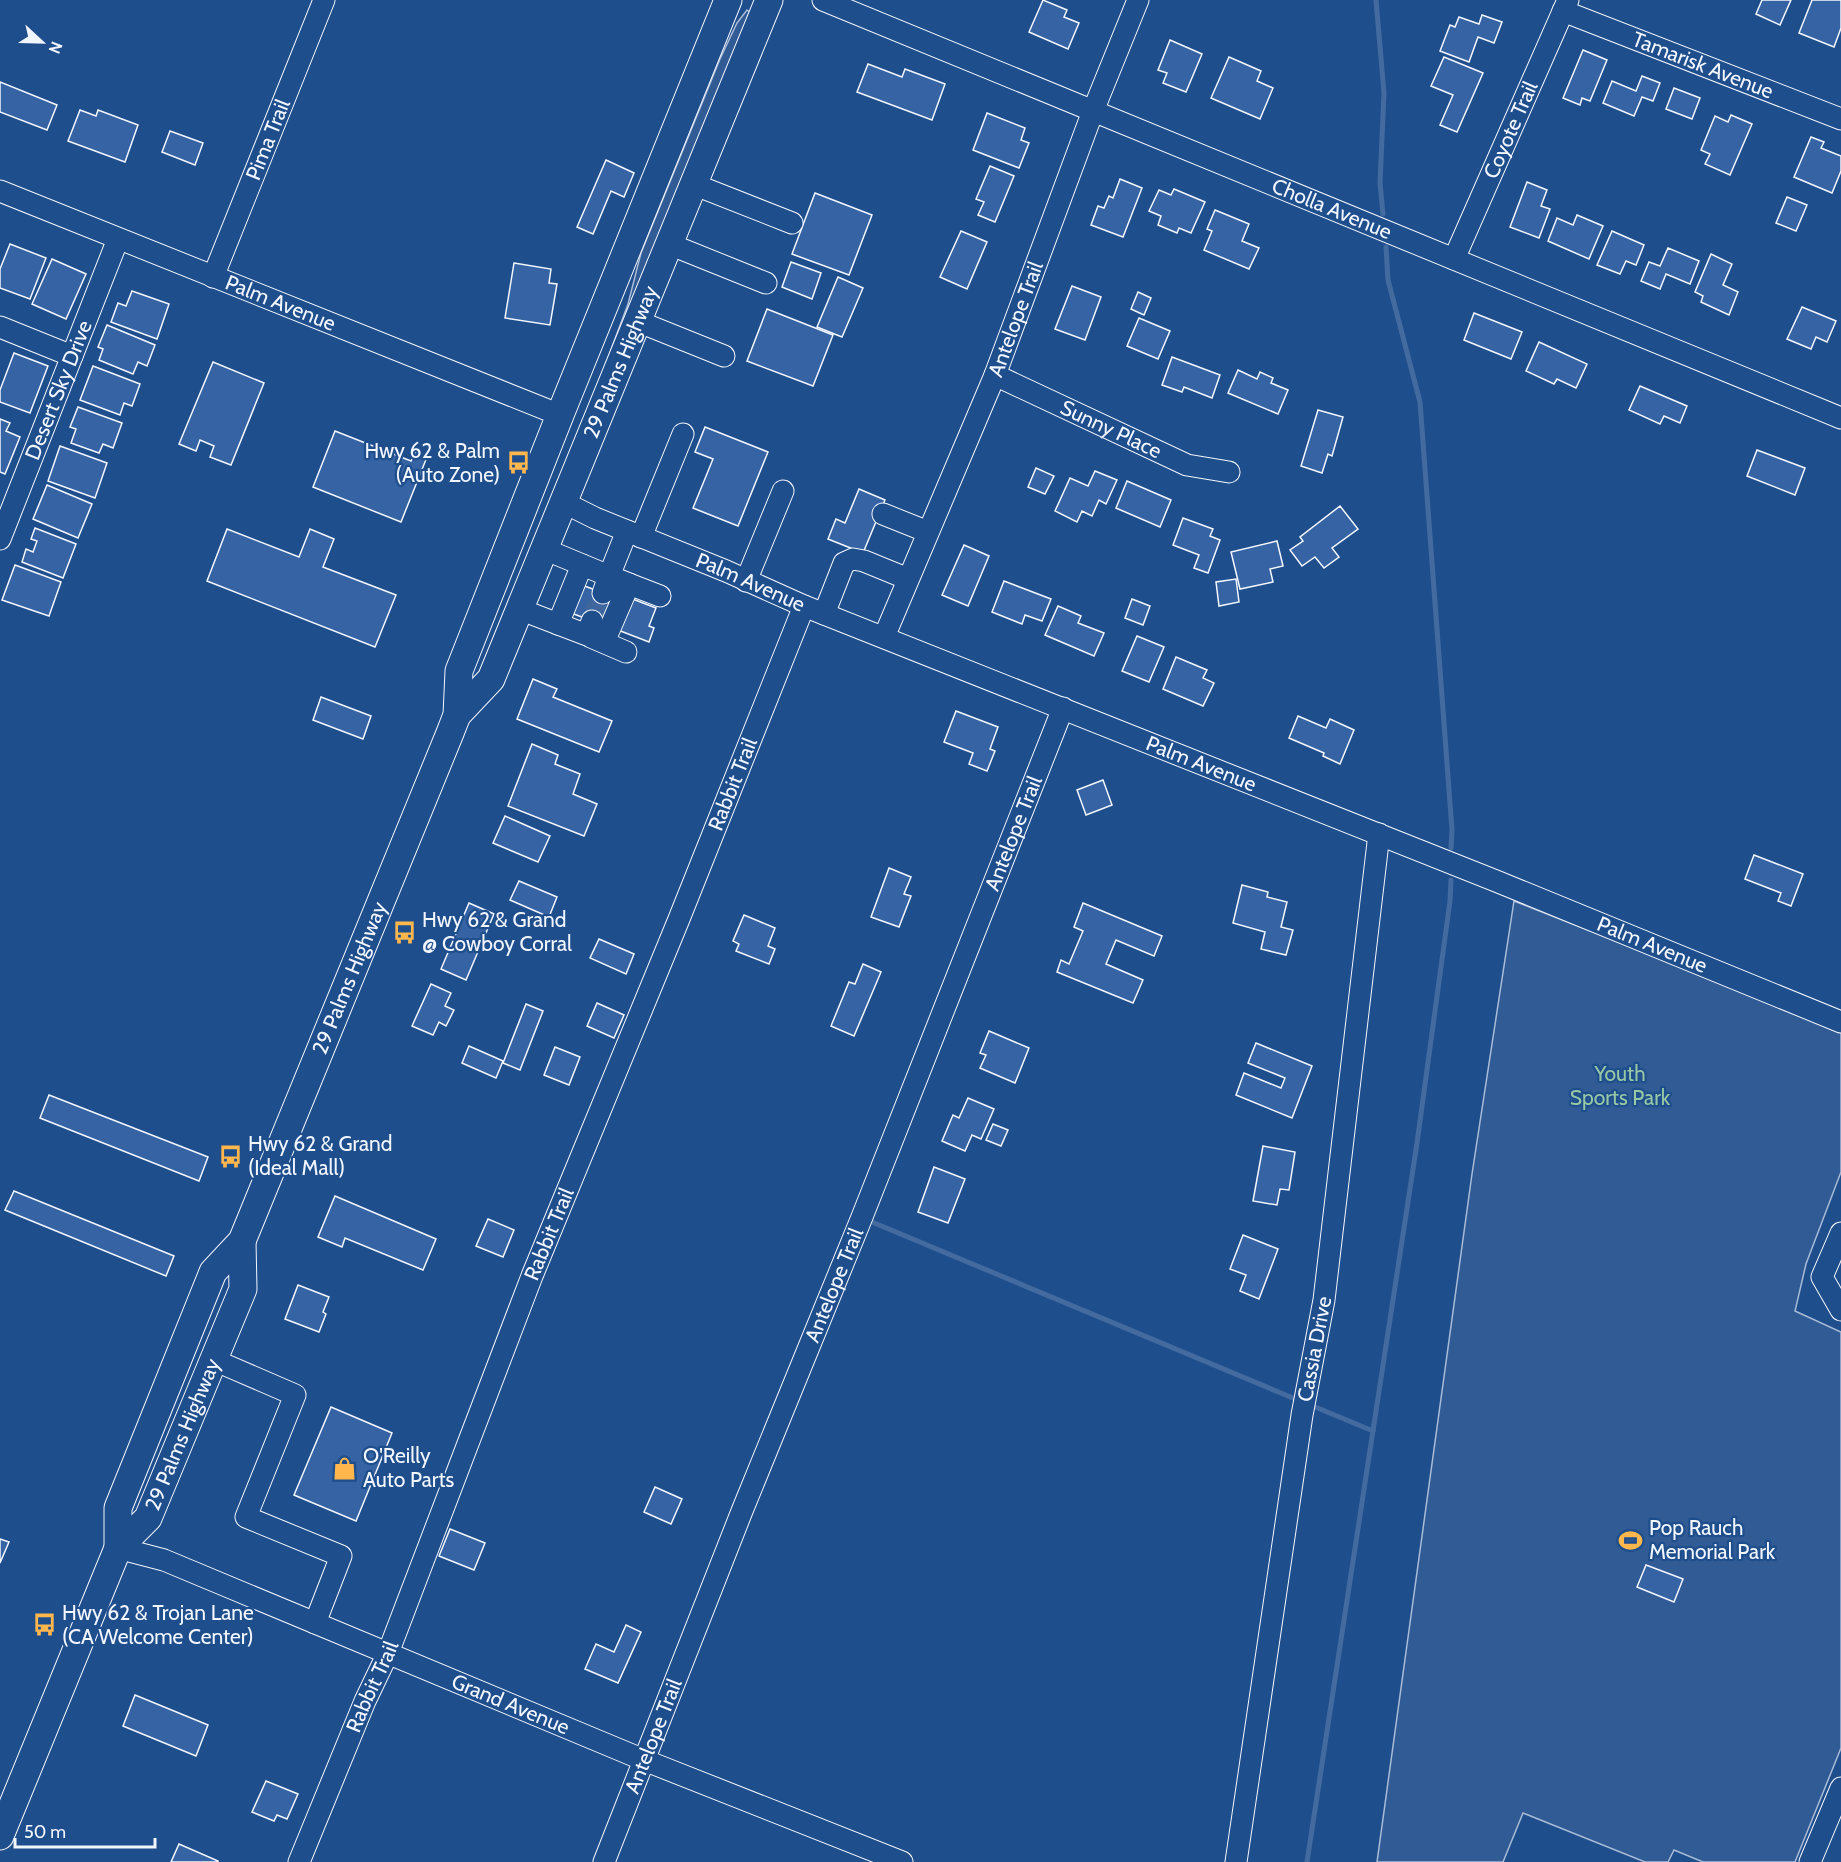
<svg xmlns="http://www.w3.org/2000/svg" width="1841" height="1862" viewBox="0 0 1841 1862" font-family="Cabin,sans-serif">
<style>
.green{fill:#305b95;stroke:#a8bbd7;stroke-width:1.5}
.lines{fill:none;stroke-linecap:round;stroke-linejoin:round}
.stream{stroke:#446ba0;stroke-width:5}
.building{fill:#3563a3;stroke:#f2f6ff;stroke-width:1.5}
.minor-tunnel{stroke:#3f679d;stroke-width:21;stroke-dasharray:21 10;stroke-linecap:butt}
.minor-casing{stroke:#f2f6ff;stroke-width:23}
.major-casing{stroke:#f2f6ff;stroke-width:29}
.minor{stroke:#1f4e8c;stroke-width:21}
.major{stroke:#1f4e8c;stroke-width:27}
.labels{text-anchor:middle;stroke-width:4.5;stroke-linejoin:round;paint-order:stroke}
.street-label{font-size:21px;fill:#f2f6ff;stroke:#1f4e8c}
.poi-label{font-size:21px;fill:#f2f6ff;stroke:#1f4e8c;text-anchor:start}
.park-label{font-size:21px;fill:#97c8a6;stroke:#1f4e8c}
</style>
<rect width="100%" height="100%" fill="#1f4e8c"/>
<g class="green">
<path d="M 747,10 L 751,13 L 591,403 L 628,304 L 641,253 L 720,59 L 737,23 Z"/>
<path d="M 1514,901 L 1841,1030 L 1841,1172 L 1806,1264 L 1795,1311 L 1841,1332 L 1841,1748 L 1795,1862 L 1703,1862 L 1674,1850 L 1668,1862 L 1645,1862 L 1523,1813 L 1503,1862 L 1377,1862 L 1472,1174 Z"/>
</g>
<g class="lines">
<g class="stream">
<path d="M 1376,0 L 1384,93 L 1380,183 L 1383,214"/>
<path d="M 1386,247 L 1388,280 L 1420,402 L 1452,830 L 1451,848"/>
<path d="M 872,1222 L 1300,1401"/>
<path d="M 1308,1404 L 1373,1431"/>
<path d="M 1307,1862 L 1417,1143 L 1450,901 L 1451,880"/>
</g>
</g>
<g class="building">
<path d="M 1043,0 L 1067,10 L 1064,17 L 1079,23 L 1068,49 L 1029,32 Z"/>
<path d="M 1762,0 L 1791,0 L 1780,25 L 1756,14 Z"/>
<path d="M 1812,0 L 1841,0 L 1841,28 L 1834,47 L 1799,33 Z"/>
<path d="M 1482,15 L 1502,22 L 1494,43 L 1478,37 L 1469,62 L 1440,51 L 1450,25 L 1455,27 L 1459,17 L 1479,24 Z"/>
<path d="M 1170,40 L 1202,54 L 1186,92 L 1163,83 L 1167,73 L 1158,70 Z"/>
<path d="M 1583,50 L 1607,60 L 1590,101 L 1582,98 L 1580,105 L 1563,98 Z"/>
<path d="M 1229,57 L 1261,71 L 1257,81 L 1273,88 L 1260,119 L 1211,98 Z"/>
<path d="M 1444,57 L 1483,73 L 1457,132 L 1440,125 L 1453,95 L 1431,86 Z"/>
<path d="M 868,64 L 902,77 L 905,69 L 945,84 L 932,120 L 857,92 Z"/>
<path d="M 1642,76 L 1660,83 L 1653,101 L 1642,97 L 1634,116 L 1603,103 L 1612,81 L 1636,91 Z"/>
<path d="M 0,82 L 57,105 L 47,130 L 0,112 Z"/>
<path d="M 1674,88 L 1700,98 L 1692,119 L 1666,109 Z"/>
<path d="M 80,110 L 96,116 L 98,110 L 138,125 L 125,162 L 68,141 Z"/>
<path d="M 987,113 L 1025,128 L 1021,140 L 1029,143 L 1019,168 L 973,150 Z"/>
<path d="M 1731,115 L 1752,124 L 1730,175 L 1705,164 L 1710,154 L 1701,150 L 1715,116 L 1728,122 Z"/>
<path d="M 170,131 L 203,143 L 195,165 L 162,152 Z"/>
<path d="M 1811,137 L 1824,142 L 1821,148 L 1841,156 L 1841,171 L 1832,193 L 1794,177 Z"/>
<path d="M 606,160 L 634,173 L 624,197 L 611,191 L 593,234 L 577,227 Z"/>
<path d="M 990,166 L 1014,176 L 995,222 L 978,215 L 984,202 L 976,199 Z"/>
<path d="M 1120,179 L 1142,188 L 1123,237 L 1091,225 L 1098,206 L 1104,208 L 1109,196 L 1113,198 Z"/>
<path d="M 1527,182 L 1547,190 L 1541,206 L 1550,209 L 1539,238 L 1510,227 Z"/>
<path d="M 1174,189 L 1205,202 L 1191,233 L 1179,228 L 1177,233 L 1158,225 L 1161,216 L 1149,211 L 1159,190 L 1171,195 Z"/>
<path d="M 815,193 L 872,215 L 849,275 L 792,254 Z"/>
<path d="M 1787,197 L 1807,205 L 1796,231 L 1776,223 Z"/>
<path d="M 1215,210 L 1249,224 L 1242,241 L 1259,248 L 1249,269 L 1204,250 L 1212,231 L 1207,229 Z"/>
<path d="M 1577,215 L 1603,226 L 1589,259 L 1548,241 L 1557,218 L 1573,225 Z"/>
<path d="M 961,231 L 987,242 L 967,289 L 940,277 Z"/>
<path d="M 1612,231 L 1644,245 L 1636,265 L 1626,261 L 1620,274 L 1597,265 Z"/>
<path d="M 10,244 L 46,258 L 30,299 L 0,288 L 0,269 Z"/>
<path d="M 1668,248 L 1699,261 L 1690,284 L 1666,274 L 1660,289 L 1641,281 L 1649,262 L 1660,266 Z"/>
<path d="M 1711,254 L 1732,264 L 1723,285 L 1738,292 L 1729,315 L 1701,302 L 1703,296 L 1695,292 Z"/>
<path d="M 52,259 L 86,274 L 66,319 L 32,304 Z"/>
<path d="M 791,262 L 821,273 L 812,299 L 782,287 Z"/>
<path d="M 514,263 L 551,269 L 549,283 L 557,284 L 550,325 L 505,318 Z"/>
<path d="M 838,277 L 863,288 L 842,337 L 817,327 Z"/>
<path d="M 1072,286 L 1101,297 L 1085,340 L 1055,329 Z"/>
<path d="M 132,291 L 169,304 L 157,339 L 111,322 L 118,303 L 126,306 Z"/>
<path d="M 1138,292 L 1151,298 L 1144,315 L 1131,309 Z"/>
<path d="M 1802,307 L 1836,321 L 1827,342 L 1816,337 L 1811,349 L 1787,339 Z"/>
<path d="M 767,309 L 833,335 L 813,386 L 747,361 Z"/>
<path d="M 1474,313 L 1522,332 L 1511,359 L 1464,340 Z"/>
<path d="M 1139,318 L 1170,331 L 1158,359 L 1127,346 Z"/>
<path d="M 107,325 L 155,345 L 147,366 L 138,362 L 133,374 L 99,360 L 103,349 L 98,347 Z"/>
<path d="M 1539,342 L 1587,364 L 1576,388 L 1557,379 L 1554,384 L 1526,371 Z"/>
<path d="M 14,353 L 48,366 L 30,413 L 0,402 L 0,390 Z"/>
<path d="M 1172,357 L 1220,375 L 1212,398 L 1184,387 L 1182,392 L 1162,385 Z"/>
<path d="M 213,362 L 264,383 L 231,465 L 210,457 L 214,446 L 200,440 L 196,451 L 179,444 Z"/>
<path d="M 93,366 L 140,384 L 132,406 L 124,403 L 120,415 L 80,400 Z"/>
<path d="M 1238,370 L 1257,379 L 1260,372 L 1273,378 L 1271,383 L 1288,390 L 1278,414 L 1228,393 Z"/>
<path d="M 1640,386 L 1687,406 L 1680,423 L 1664,416 L 1660,424 L 1629,410 Z"/>
<path d="M 78,407 L 122,423 L 113,448 L 103,444 L 99,453 L 71,443 L 76,429 L 70,427 Z"/>
<path d="M 1318,410 L 1343,417 L 1332,456 L 1328,454 L 1322,473 L 1301,466 Z"/>
<path d="M 0,419 L 10,423 L 6,431 L 20,437 L 5,474 L 0,472 Z"/>
<path d="M 705,427 L 768,452 L 738,526 L 693,508 L 713,459 L 695,452 Z"/>
<path d="M 335,431 L 411,461 L 415,452 L 427,457 L 401,522 L 313,487 Z"/>
<path d="M 60,446 L 107,463 L 95,498 L 48,481 Z"/>
<path d="M 1757,450 L 1805,468 L 1795,495 L 1747,476 Z"/>
<path d="M 1036,468 L 1054,476 L 1045,494 L 1028,487 Z"/>
<path d="M 1095,471 L 1117,480 L 1106,504 L 1099,500 L 1092,516 L 1082,511 L 1077,522 L 1055,511 L 1070,478 L 1088,486 Z"/>
<path d="M 1127,481 L 1171,500 L 1160,527 L 1116,508 Z"/>
<path d="M 47,485 L 92,504 L 78,538 L 33,519 Z"/>
<path d="M 859,489 L 885,500 L 863,553 L 828,539 L 836,519 L 845,523 Z"/>
<path d="M 1340,506 L 1358,529 L 1332,548 L 1339,557 L 1324,568 L 1315,557 L 1302,566 L 1290,550 L 1303,541 L 1300,537 Z"/>
<path d="M 1183,518 L 1213,529 L 1210,536 L 1220,540 L 1208,573 L 1194,568 L 1199,555 L 1173,545 Z"/>
<path d="M 35,528 L 76,544 L 63,578 L 22,562 L 26,549 L 33,552 L 37,541 L 31,539 Z"/>
<path d="M 227,529 L 299,557 L 310,529 L 334,539 L 323,567 L 396,595 L 375,647 L 207,581 Z"/>
<path d="M 1277,541 L 1283,566 L 1270,569 L 1273,582 L 1240,589 L 1231,552 Z"/>
<path d="M 964,545 L 989,556 L 968,606 L 942,595 Z"/>
<path d="M 15,565 L 61,582 L 49,616 L 2,600 Z"/>
<path d="M 1236,579 L 1239,602 L 1219,606 L 1216,582 Z"/>
<path d="M 1004,581 L 1051,599 L 1042,621 L 1025,615 L 1022,624 L 992,612 Z"/>
<path d="M 582,585 L 619,599 L 609,627 L 571,613 Z"/>
<path d="M 630,598 L 656,608 L 649,626 L 654,628 L 649,642 L 618,630 Z"/>
<path d="M 1132,599 L 1150,606 L 1143,625 L 1125,618 Z"/>
<path d="M 1058,606 L 1081,616 L 1078,623 L 1104,633 L 1094,656 L 1045,635 Z"/>
<path d="M 1137,636 L 1164,647 L 1149,682 L 1122,671 Z"/>
<path d="M 1176,657 L 1207,670 L 1203,678 L 1214,683 L 1203,706 L 1163,689 Z"/>
<path d="M 533,679 L 557,689 L 553,697 L 612,721 L 599,752 L 517,719 Z"/>
<path d="M 321,697 L 371,716 L 363,739 L 313,720 Z"/>
<path d="M 956,711 L 998,727 L 990,749 L 995,751 L 987,771 L 969,764 L 973,753 L 944,742 Z"/>
<path d="M 1298,716 L 1326,728 L 1330,719 L 1354,730 L 1340,764 L 1323,756 L 1324,753 L 1289,738 Z"/>
<path d="M 532,744 L 558,755 L 555,764 L 580,774 L 573,794 L 597,804 L 584,836 L 508,806 Z"/>
<path d="M 1103,780 L 1112,805 L 1086,815 L 1077,790 Z"/>
<path d="M 505,816 L 550,836 L 538,862 L 493,843 Z"/>
<path d="M 1754,855 L 1803,874 L 1791,906 L 1778,901 L 1781,893 L 1745,879 Z"/>
<path d="M 889,868 L 911,877 L 904,894 L 911,896 L 899,927 L 871,917 Z"/>
<path d="M 519,881 L 557,897 L 549,917 L 510,900 Z"/>
<path d="M 1242,885 L 1268,892 L 1267,897 L 1287,902 L 1281,927 L 1293,930 L 1286,955 L 1261,949 L 1265,932 L 1233,923 Z"/>
<path d="M 469,903 L 494,914 L 466,980 L 441,969 Z"/>
<path d="M 1083,903 L 1162,936 L 1154,956 L 1116,940 L 1106,964 L 1143,980 L 1133,1003 L 1057,972 L 1061,960 L 1069,964 L 1083,931 L 1074,927 Z"/>
<path d="M 744,915 L 775,928 L 768,946 L 775,949 L 769,964 L 736,951 L 739,944 L 733,941 Z"/>
<path d="M 599,939 L 634,954 L 626,974 L 590,958 Z"/>
<path d="M 863,964 L 881,972 L 854,1036 L 831,1026 L 849,982 L 855,984 Z"/>
<path d="M 431,984 L 451,993 L 445,1006 L 454,1010 L 446,1026 L 439,1022 L 433,1035 L 412,1026 Z"/>
<path d="M 597,1003 L 624,1015 L 614,1038 L 587,1026 Z"/>
<path d="M 526,1004 L 543,1011 L 520,1070 L 503,1063 Z"/>
<path d="M 989,1031 L 1029,1048 L 1015,1083 L 980,1068 L 986,1055 L 980,1053 Z"/>
<path d="M 1256,1043 L 1312,1066 L 1292,1118 L 1236,1095 L 1244,1073 L 1281,1088 L 1285,1078 L 1248,1063 Z"/>
<path d="M 469,1046 L 503,1061 L 496,1078 L 462,1063 Z"/>
<path d="M 555,1047 L 580,1057 L 569,1085 L 544,1075 Z"/>
<path d="M 49,1095 L 208,1157 L 199,1181 L 40,1118 Z"/>
<path d="M 968,1098 L 994,1109 L 981,1139 L 972,1135 L 965,1151 L 942,1141 L 953,1115 L 959,1118 Z"/>
<path d="M 993,1124 L 1008,1130 L 1001,1146 L 986,1140 Z"/>
<path d="M 1263,1146 L 1295,1152 L 1289,1190 L 1280,1189 L 1277,1205 L 1253,1201 Z"/>
<path d="M 934,1167 L 965,1179 L 948,1223 L 918,1212 Z"/>
<path d="M 14,1191 L 174,1256 L 166,1276 L 5,1210 Z"/>
<path d="M 335,1196 L 436,1239 L 423,1270 L 345,1238 L 342,1247 L 318,1237 Z"/>
<path d="M 488,1219 L 514,1230 L 503,1257 L 476,1246 Z"/>
<path d="M 1243,1235 L 1278,1249 L 1259,1299 L 1240,1291 L 1246,1275 L 1230,1269 Z"/>
<path d="M 298,1285 L 329,1297 L 323,1312 L 326,1314 L 319,1332 L 285,1319 Z"/>
<path d="M 331,1407 L 392,1433 L 356,1521 L 294,1495 Z"/>
<path d="M 655,1487 L 682,1499 L 671,1524 L 644,1512 Z"/>
<path d="M 450,1529 L 485,1543 L 474,1570 L 439,1556 Z"/>
<path d="M 0,1539 L 9,1542 L 0,1563 Z"/>
<path d="M 1646,1565 L 1683,1579 L 1674,1602 L 1637,1587 Z"/>
<path d="M 626,1625 L 641,1632 L 618,1683 L 585,1669 L 596,1644 L 614,1652 Z"/>
<path d="M 135,1695 L 208,1725 L 196,1756 L 123,1726 Z"/>
<path d="M 266,1781 L 298,1794 L 287,1819 L 277,1815 L 274,1821 L 252,1812 Z"/>
<path d="M 179,1844 L 218,1861 L 218,1862 L 171,1862 Z"/>
</g>
<g class="lines">
<path class="minor-tunnel" d="M 592,621 L 603,593"/>
<defs>
<g id="minor">
<path id="s1" d="M 823,0 L 1841,418"/>
<path id="s2" d="M 1563,11 L 1841,119"/>
<path d="M 693,184 L 792,223"/>
<path id="s3" d="M 0,191 L 560,415"/>
<path d="M 669,244 L 766,283"/>
<path id="s4" d="M 1454,259 L 1568,0"/>
<path id="s5" d="M 213,277 L 324,0"/>
<path d="M 637,321 L 724,356"/>
<path d="M 0,327 L 72,356"/>
<path id="s6" d="M 995,375 L 1187,465 L 1229,472"/>
<path id="s7" d="M 563,502 L 595,518 L 726,571 L 804,606 L 1496,881 L 1841,1022"/>
<path d="M 883,514 L 928,532"/>
<path d="M 641,537 L 683,434"/>
<path id="s8" d="M 0,539 L 118,239"/>
<path d="M 544,549 L 609,576 L 627,531"/>
<path d="M 746,581 L 783,491"/>
<path d="M 629,584 L 660,596"/>
<path d="M 603,593 L 609,576 L 629,584 L 604,642"/>
<path d="M 519,609 L 587,635 L 592,621"/>
<path d="M 824,614 L 844,563 L 853,559 L 864,561 L 908,579"/>
<path d="M 558,624 L 582,565"/>
<path d="M 591,637 L 626,652"/>
<path id="s9" d="M 884,637 L 995,375 L 1093,111 L 1138,0"/>
<path d="M 1841,1233 L 1822,1277 L 1841,1310"/>
<path d="M 214,1360 L 295,1395 L 246,1517 L 341,1556 L 315,1623"/>
<path id="s10" d="M 118,1548 L 164,1560 L 644,1760 L 902,1862"/>
<path id="s11" d="M 299,1862 L 365,1701 L 388,1653 L 532,1276 L 679,919 L 804,606"/>
<path id="s12" d="M 604,1862 L 742,1511 L 862,1217 L 1063,708"/>
<path id="s13" d="M 1236,1862 L 1302,1415 L 1324,1300 L 1379,834"/>
<path d="M 1810,1862 L 1841,1788"/>
</g>
<g id="major">
<path id="s14" d="M 457,715 L 491,679 L 769,0"/>
<path id="s15" d="M 118,1548 L 118,1508 L 213,1272 L 242,1241 L 450,733 L 457,715 L 459,671 L 560,415 L 728,0"/>
<path id="s16" d="M 0,1836 L 118,1548 L 148,1518 L 243,1289 L 242,1241"/>
</g>
</defs>
<use href="#minor" class="minor-casing"/>
<use href="#major" class="major-casing"/>
<use href="#minor" class="minor"/>
<use href="#major" class="major"/>
</g>
<defs>
<symbol id="bus-bare" viewBox="-9 -9 18 18"><path d="M-5-6H5V4H4V6H2V4H-2V6H-4V4H-5ZM-3.5-4V0h7V-4ZM-3.5 1.2v1.5H-2V1.2ZM2 1.2v1.5H3.5V1.2Z" fill="#ffb74d" stroke="#1f4e8c" stroke-width="2.5" paint-order="stroke"/></symbol>
<symbol id="shop-bare" viewBox="-9 -9 18 18"><path d="M-5-2.5h2.3a2.7 3.5 0 0 1 5.4 0H5L5.5 6h-11ZM-1.5-2.5h3a1.5 2.3 0 0 0-3 0Z" fill="#ffb74d" stroke="#1f4e8c" stroke-width="2.5" paint-order="stroke"/></symbol>
<symbol id="stadium-bare" viewBox="-9 -9 18 18"><path d="M0-5a6.5 5 0 1 0 0 10a6.5 5 0 1 0 0-10ZM-3.5-1.8h7v3.6h-7Z" fill="#ffb74d" stroke="#1f4e8c" stroke-width="2.5" paint-order="stroke"/></symbol>
</defs>
<g fill-rule="evenodd">
<use href="#bus-bare" x="502" y="446" width="33" height="33"/>
<use href="#bus-bare" x="388" y="916" width="33" height="33"/>
<use href="#bus-bare" x="214" y="1140" width="33" height="33"/>
<use href="#shop-bare" x="328" y="1452" width="33" height="33"/>
<use href="#stadium-bare" x="1614" y="1524" width="33" height="33"/>
<use href="#bus-bare" x="28" y="1608" width="33" height="33"/>
</g>
<g class="labels">
<g class="street-label">
<text dy="7" stroke="none"><textPath href="#s2" startOffset="150">Tamarisk Avenue</textPath></text>
<text dy="7" stroke="none"><textPath href="#s4" startOffset="141">Coyote Trail</textPath></text>
<text dy="7" stroke="none"><textPath href="#s5" startOffset="148">Pima Trail</textPath></text>
<text dy="7" stroke="none"><textPath href="#s1" startOffset="550">Cholla Avenue</textPath></text>
<text dy="7" stroke="none"><textPath href="#s3" startOffset="302">Palm Avenue</textPath></text>
<text dy="7" stroke="none"><textPath href="#s9" startOffset="344">Antelope Trail</textPath></text>
<text dy="7" stroke="none"><textPath href="#s14" startOffset="392">29 Palms Highway</textPath></text>
<text dy="7" stroke="none"><textPath href="#s8" startOffset="160">Desert Sky Drive</textPath></text>
<text dy="7" stroke="none"><textPath href="#s6" startOffset="128">Sunny Place</textPath></text>
<text dy="7" stroke="none"><textPath href="#s7" startOffset="204">Palm Avenue</textPath></text>
<text dy="7" stroke="none"><textPath href="#s7" startOffset="690">Palm Avenue</textPath></text>
<text dy="7" stroke="none"><textPath href="#s11" startOffset="1162">Rabbit Trail</textPath></text>
<text dy="7" stroke="none"><textPath href="#s12" startOffset="1107">Antelope Trail</textPath></text>
<text dy="7" stroke="none"><textPath href="#s7" startOffset="1176">Palm Avenue</textPath></text>
<text dy="7" stroke="none"><textPath href="#s15" startOffset="621">29 Palms Highway</textPath></text>
<text dy="7" stroke="none"><textPath href="#s11" startOffset="676">Rabbit Trail</textPath></text>
<text dy="7" stroke="none"><textPath href="#s12" startOffset="621">Antelope Trail</textPath></text>
<text dy="7" stroke="none"><textPath href="#s13" startOffset="519">Cassia Drive</textPath></text>
<text dy="7" stroke="none"><textPath href="#s16" startOffset="444">29 Palms Highway</textPath></text>
<text dy="7" stroke="none"><textPath href="#s11" startOffset="190">Rabbit Trail</textPath></text>
<text dy="7" stroke="none"><textPath href="#s10" startOffset="423">Grand Avenue</textPath></text>
<text dy="7" stroke="none"><textPath href="#s12" startOffset="135">Antelope Trail</textPath></text>
</g>
<g class="poi-label">
<text x="500" y="458" text-anchor="end">Hwy 62 &amp; Palm<tspan x="500" dy="24">(Auto Zone)</tspan></text>
<text x="422" y="927">Hwy 62 &amp; Grand<tspan x="422" dy="24">@ Cowboy Corral</tspan></text>
<text x="248" y="1151">Hwy 62 &amp; Grand<tspan x="248" dy="24">(Ideal Mall)</tspan></text>
<text x="363" y="1463">O'Reilly<tspan x="363" dy="24">Auto Parts</tspan></text>
<text x="1649" y="1535">Pop Rauch<tspan x="1649" dy="24">Memorial Park</tspan></text>
<text x="62" y="1620">Hwy 62 &amp; Trojan Lane<tspan x="62" dy="24">(CA Welcome Center)</tspan></text>
</g>
<g class="park-label">
<text x="1620" y="1081">Youth<tspan x="1620" dy="24">Sports Park</tspan></text>
</g>
</g>
<g transform="translate(42 42) rotate(112)" stroke="#1f4e8c" stroke-width="4.5" paint-order="stroke">
<path d="M0-4.5L10 22L0 15L-10 22Z" fill="#f2f6ff"/>
<text y="-9" font-size="16" font-weight="bold" text-anchor="middle" fill="#f2f6ff">N</text>
</g>
<path d="M15 1838v9h140v-9" fill="none" stroke="#f2f6ff" stroke-width="3"/>
<text x="24" y="1838" font-size="18" fill="#f2f6ff" stroke="#1f4e8c" stroke-width="4.5" paint-order="stroke">50 m</text>
</svg>
